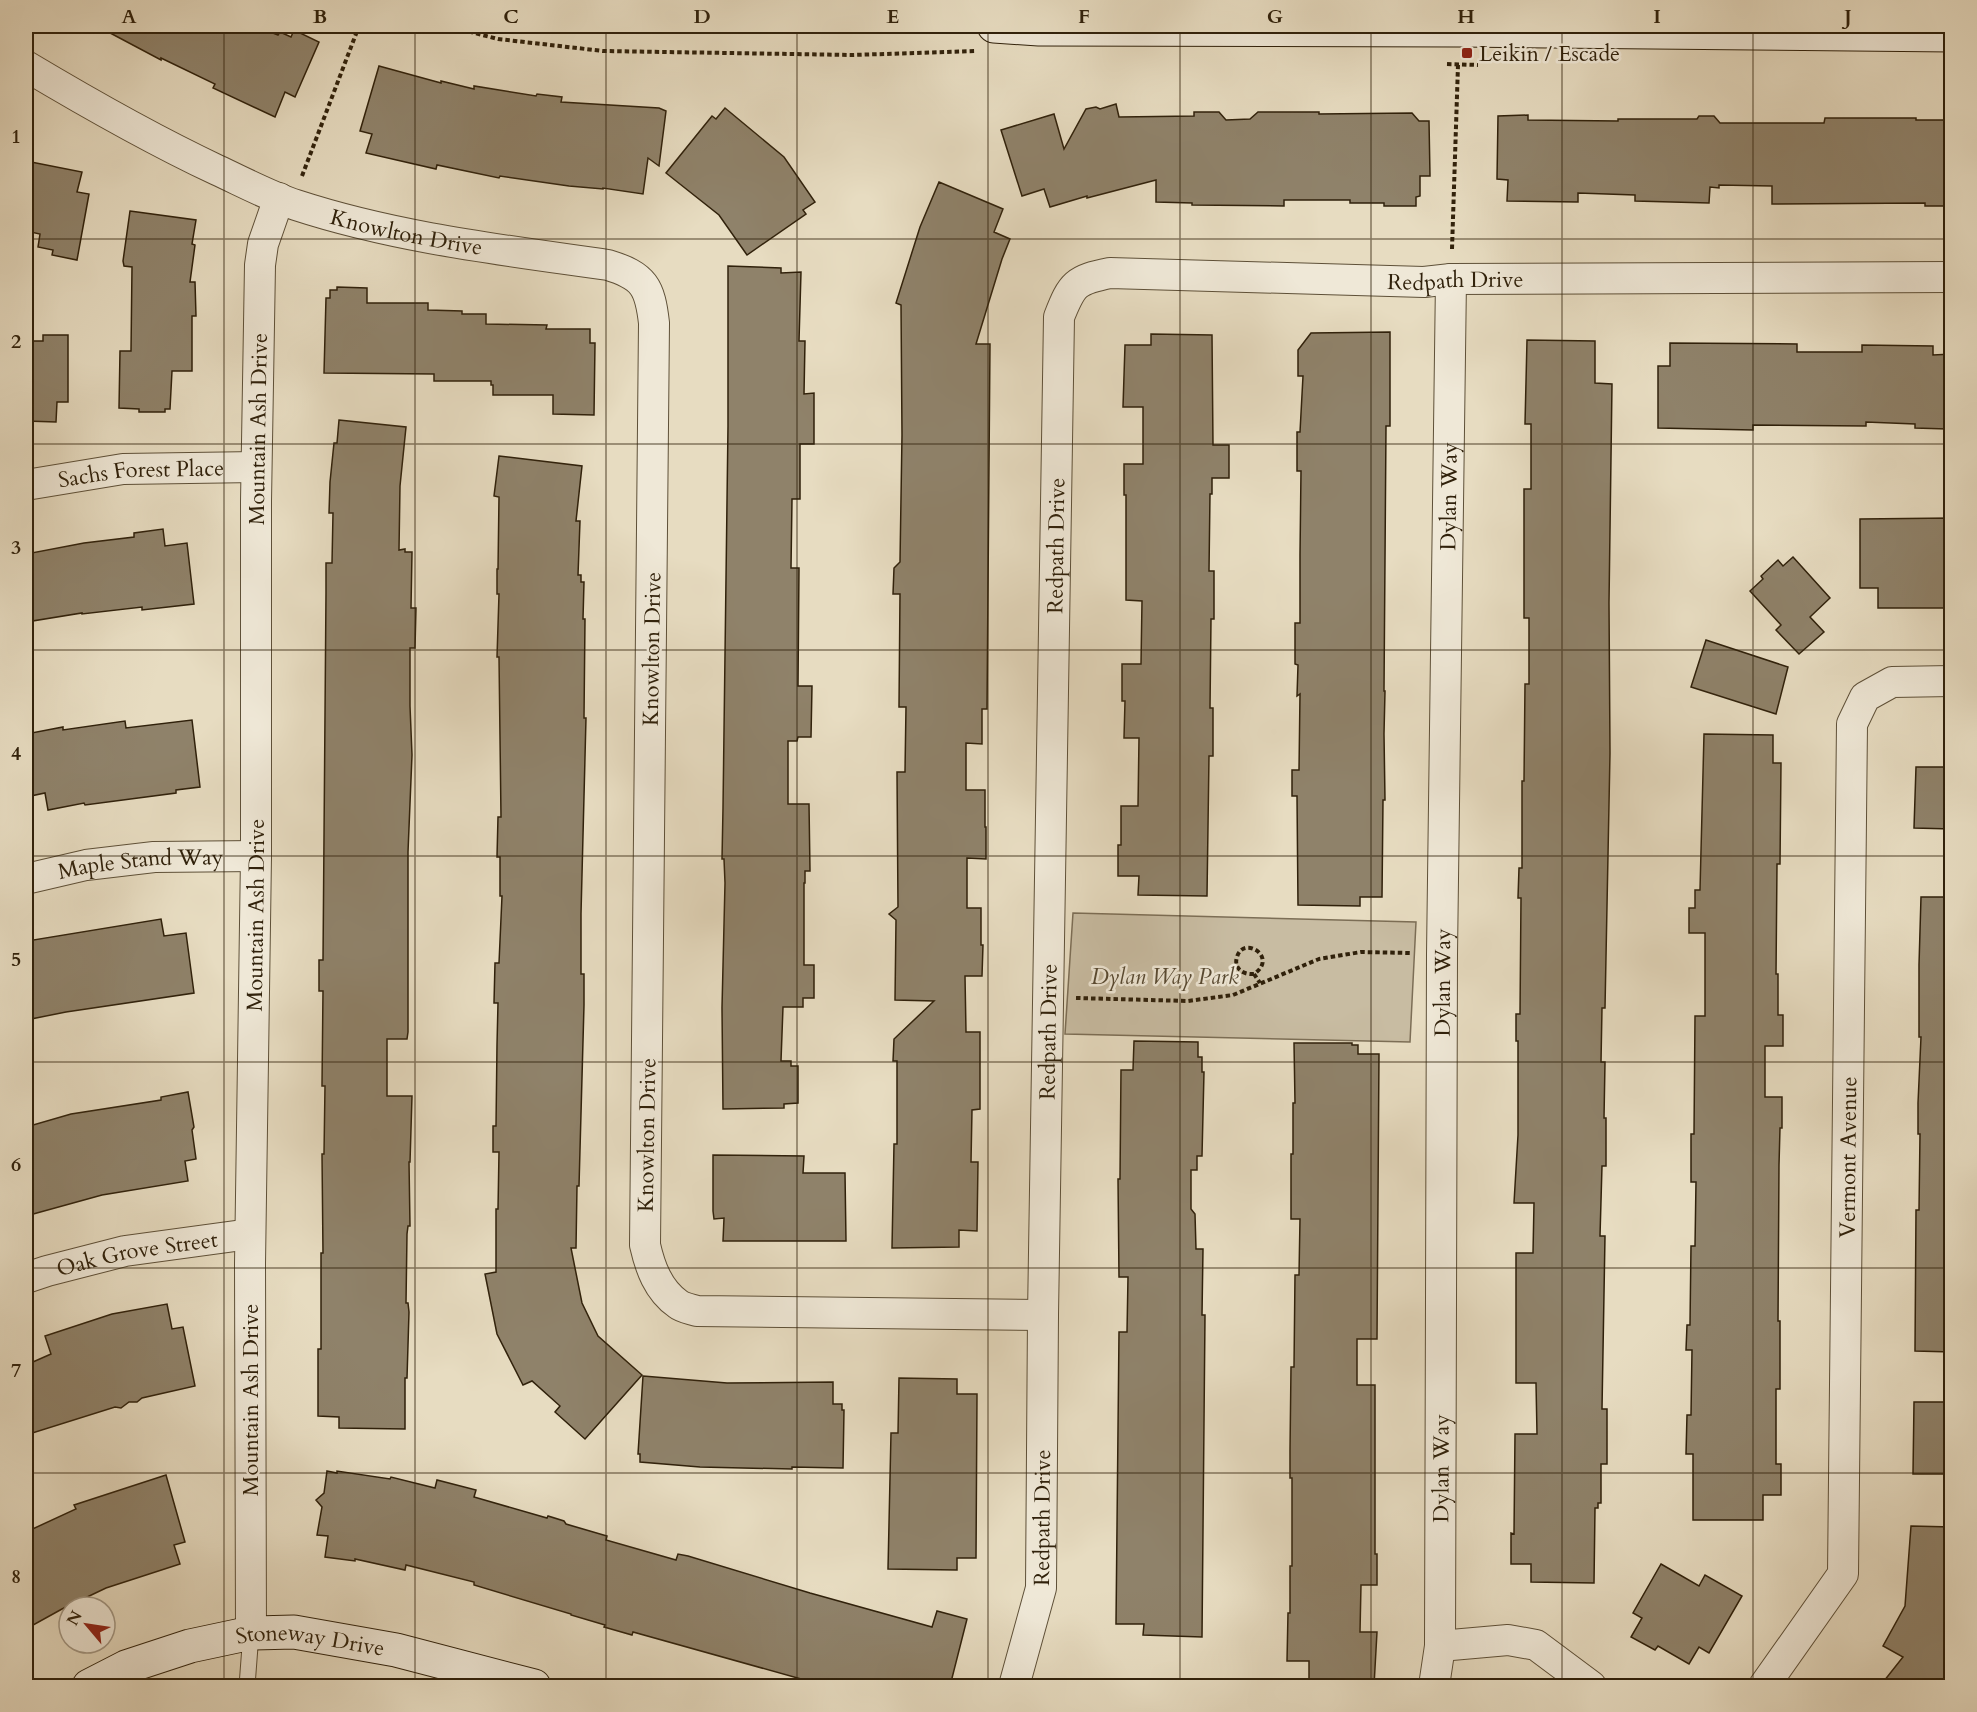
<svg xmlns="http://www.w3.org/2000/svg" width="1977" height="1712" viewBox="0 0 1977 1712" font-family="Cardo,serif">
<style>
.green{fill:#c8bca2;stroke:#7c6e56;stroke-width:1.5}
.building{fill:#8f826a;stroke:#30210b;stroke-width:1.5}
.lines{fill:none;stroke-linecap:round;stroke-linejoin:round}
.lane-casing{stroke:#5e5038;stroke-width:17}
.street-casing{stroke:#5e5038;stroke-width:32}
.secondary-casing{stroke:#30210b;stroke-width:35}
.path{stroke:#30210b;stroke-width:4;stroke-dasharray:4.5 3;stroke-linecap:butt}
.lane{stroke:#efe8d7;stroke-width:15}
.street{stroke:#efe8d7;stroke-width:30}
.secondary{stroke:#efe8d7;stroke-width:33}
.grid{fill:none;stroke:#30210b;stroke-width:1.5;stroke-opacity:0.55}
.poi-dot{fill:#8f2418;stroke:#efe8d7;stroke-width:2}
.labels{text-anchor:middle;stroke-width:5;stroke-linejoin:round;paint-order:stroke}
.poi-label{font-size:22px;fill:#30210b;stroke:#efe8d7;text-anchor:start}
.street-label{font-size:22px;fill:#30210b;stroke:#efe8d7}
.park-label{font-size:22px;font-style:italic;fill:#564831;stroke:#efe8d7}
.neatline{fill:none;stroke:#30210b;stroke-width:2}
.grid-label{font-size:20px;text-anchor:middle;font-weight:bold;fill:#30210b}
</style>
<rect width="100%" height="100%" fill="#e7dcc1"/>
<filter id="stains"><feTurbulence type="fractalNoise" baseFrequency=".00333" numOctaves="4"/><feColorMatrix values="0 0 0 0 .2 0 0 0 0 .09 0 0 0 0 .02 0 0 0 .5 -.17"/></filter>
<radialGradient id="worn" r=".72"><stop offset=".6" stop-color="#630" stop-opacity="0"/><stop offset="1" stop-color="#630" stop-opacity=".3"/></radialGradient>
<path class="green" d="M 1073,913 L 1416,922 L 1410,1042 L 1065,1034 Z"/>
<g class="building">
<path d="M 97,26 L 255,26 L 278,35 L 280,32 L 291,37 L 294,30 L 319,42 L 295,97 L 285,92 L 275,117 L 213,88 L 215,84 L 161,58 L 161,60 Z"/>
<path d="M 379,66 L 441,83 L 441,81 L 474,89 L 474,86 L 536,96 L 537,94 L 562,97 L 561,102 L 659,108 L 666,111 L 659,166 L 648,158 L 643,194 L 603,188 L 603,189 L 569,186 L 500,176 L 499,178 L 437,165 L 436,169 L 366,153 L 372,134 L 360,131 Z"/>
<path d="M 1116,104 L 1119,117 L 1194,116 L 1194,112 L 1219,112 L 1226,120 L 1250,119 L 1258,112 L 1319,112 L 1319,114 L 1412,113 L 1419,121 L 1429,121 L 1430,176 L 1420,176 L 1420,196 L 1416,197 L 1416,206 L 1384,206 L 1384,203 L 1350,203 L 1350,200 L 1284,200 L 1284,206 L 1192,205 L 1192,203 L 1156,202 L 1156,180 L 1087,198 L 1087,196 L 1050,207 L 1044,189 L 1022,196 L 1001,130 L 1054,114 L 1064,149 L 1086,109 L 1096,107 L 1100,109 Z"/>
<path d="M 725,108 L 784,157 L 815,202 L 803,210 L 806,214 L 747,255 L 719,215 L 666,173 L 712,116 L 716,119 Z"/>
<path d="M 1528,115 L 1528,120 L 1618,121 L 1618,119 L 1697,119 L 1699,116 L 1714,116 L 1720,123 L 1824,123 L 1825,118 L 1916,118 L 1916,120 L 1952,120 L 1952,206 L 1925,206 L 1925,203 L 1772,204 L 1772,186 L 1719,185 L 1719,188 L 1710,187 L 1709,203 L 1635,201 L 1635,195 L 1578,193 L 1578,202 L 1507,201 L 1508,180 L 1497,179 L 1498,116 Z"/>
<path d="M 26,161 L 82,172 L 77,192 L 89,194 L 77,260 L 52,255 L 53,250 L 38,247 L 40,234 L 26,231 Z"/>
<path d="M 939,182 L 1003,209 L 994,232 L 1010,239 L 1002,259 L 976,344 L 990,344 L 987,709 L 982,709 L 982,744 L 966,743 L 966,790 L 985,790 L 985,827 L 986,827 L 986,859 L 967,858 L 967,908 L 981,908 L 981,945 L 983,945 L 982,976 L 965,976 L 966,1032 L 980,1032 L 980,1109 L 972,1110 L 971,1162 L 978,1162 L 977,1231 L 959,1230 L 959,1247 L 892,1248 L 894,1144 L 897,1144 L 897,1061 L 893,1061 L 894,1039 L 934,1001 L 895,1000 L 896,920 L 889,914 L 898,907 L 897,772 L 905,772 L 906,707 L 899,707 L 900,594 L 893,594 L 894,568 L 900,562 L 902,435 L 901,305 L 896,303 L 920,227 Z"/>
<path d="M 130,211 L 196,220 L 192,244 L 195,245 L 190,282 L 195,282 L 196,316 L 192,316 L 192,371 L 172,371 L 170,409 L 165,409 L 165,412 L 139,412 L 139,409 L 119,408 L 120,351 L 131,351 L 132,267 L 124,266 L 123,261 Z"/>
<path d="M 728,266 L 781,268 L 781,273 L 801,272 L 799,341 L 805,341 L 804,394 L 814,393 L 814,444 L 800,444 L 800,499 L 792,499 L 791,568 L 799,568 L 798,686 L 812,686 L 811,737 L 798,737 L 797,741 L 788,741 L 788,804 L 809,804 L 810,871 L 805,871 L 805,883 L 804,883 L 804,965 L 814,965 L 814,998 L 803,998 L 803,1007 L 783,1007 L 781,1061 L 791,1061 L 791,1066 L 798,1066 L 798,1103 L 784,1104 L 784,1108 L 723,1109 L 722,1008 L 725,883 L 724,859 L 722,859 L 723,808 L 728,426 Z"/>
<path d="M 337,287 L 367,288 L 367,303 L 428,303 L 428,310 L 462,311 L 462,314 L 486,314 L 486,324 L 547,325 L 546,329 L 590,329 L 590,343 L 595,343 L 594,415 L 553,414 L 553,395 L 493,395 L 493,385 L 491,385 L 491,381 L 434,381 L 434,374 L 324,373 L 326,298 L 330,298 L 330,290 L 337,290 Z"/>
<path d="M 1390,332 L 1390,426 L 1386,426 L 1384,691 L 1385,691 L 1384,734 L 1385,800 L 1383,800 L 1382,897 L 1360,897 L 1360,906 L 1298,905 L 1297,796 L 1292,796 L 1292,770 L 1299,770 L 1300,694 L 1297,696 L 1298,665 L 1295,664 L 1295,623 L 1300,623 L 1300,555 L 1301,471 L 1297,471 L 1297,432 L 1300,432 L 1303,376 L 1298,376 L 1298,350 L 1311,333 Z"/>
<path d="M 1151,334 L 1212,335 L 1213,445 L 1229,445 L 1229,478 L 1212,478 L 1212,494 L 1210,494 L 1209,571 L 1214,571 L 1214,619 L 1211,619 L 1210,708 L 1213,708 L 1213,756 L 1209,756 L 1207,896 L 1138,895 L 1139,876 L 1118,876 L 1118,845 L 1121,845 L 1121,806 L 1138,806 L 1139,738 L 1124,738 L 1125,701 L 1122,701 L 1122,664 L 1141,664 L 1142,601 L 1126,600 L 1126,495 L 1124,495 L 1124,464 L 1143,464 L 1143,407 L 1123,407 L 1125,345 L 1151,345 Z"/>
<path d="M 43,335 L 68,335 L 68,402 L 57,402 L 56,422 L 26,421 L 27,350 L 30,350 L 30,341 L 43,341 Z"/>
<path d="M 1527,340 L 1595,341 L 1595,383 L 1612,384 L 1609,603 L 1610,753 L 1605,1008 L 1602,1008 L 1601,1062 L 1605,1062 L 1604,1118 L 1606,1118 L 1606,1166 L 1602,1166 L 1600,1236 L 1605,1236 L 1602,1409 L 1607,1409 L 1607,1464 L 1601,1464 L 1601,1503 L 1598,1503 L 1598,1508 L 1595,1508 L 1594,1583 L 1531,1582 L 1531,1564 L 1511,1564 L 1511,1533 L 1514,1534 L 1515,1434 L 1537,1434 L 1536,1383 L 1516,1383 L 1516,1253 L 1533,1253 L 1534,1203 L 1514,1203 L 1518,1135 L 1518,1041 L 1516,1041 L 1516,1014 L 1520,1014 L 1521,898 L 1518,898 L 1519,868 L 1522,868 L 1522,781 L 1524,781 L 1525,684 L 1529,684 L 1529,618 L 1524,618 L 1524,489 L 1531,489 L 1531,424 L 1525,424 Z"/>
<path d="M 1670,343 L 1797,344 L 1797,352 L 1862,352 L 1862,345 L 1933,346 L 1933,355 L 1952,354 L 1952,424 L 1947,424 L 1947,429 L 1915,428 L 1915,424 L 1866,422 L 1866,426 L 1753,425 L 1753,430 L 1658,428 L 1658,366 L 1670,366 Z"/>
<path d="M 339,420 L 406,427 L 400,486 L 399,550 L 405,549 L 405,552 L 412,552 L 411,608 L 416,608 L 415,648 L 410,648 L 410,706 L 412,755 L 408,852 L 408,1032 L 407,1039 L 387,1039 L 387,1096 L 412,1096 L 410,1162 L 409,1162 L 410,1226 L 408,1226 L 407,1234 L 406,1303 L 408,1303 L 409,1312 L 407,1378 L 405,1378 L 405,1429 L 339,1428 L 339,1417 L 318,1416 L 318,1349 L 321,1349 L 321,1253 L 323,1253 L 322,1154 L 324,1154 L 325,1086 L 322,1086 L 323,991 L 319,991 L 319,960 L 323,960 L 326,593 L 326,563 L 332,563 L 333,513 L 329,513 L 330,482 L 334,443 L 337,443 Z"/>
<path d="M 499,456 L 582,466 L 576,521 L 580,521 L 578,575 L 581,575 L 581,582 L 584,582 L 583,619 L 585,619 L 584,718 L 586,718 L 581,914 L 581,974 L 584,974 L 584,1005 L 579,1186 L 577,1186 L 576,1248 L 571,1248 L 582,1303 L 598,1336 L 642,1375 L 585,1439 L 555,1412 L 560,1406 L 532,1381 L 523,1385 L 497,1334 L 485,1274 L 496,1272 L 496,1209 L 498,1209 L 499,1152 L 493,1152 L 493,1126 L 496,1126 L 497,1045 L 498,1003 L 494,1003 L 495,963 L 499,963 L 502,896 L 500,896 L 500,857 L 497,857 L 498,817 L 501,817 L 499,657 L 497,657 L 499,594 L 497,594 L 497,569 L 498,569 L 499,497 L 494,496 Z"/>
<path d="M 1952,518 L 1952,608 L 1878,608 L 1878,588 L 1860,588 L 1860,519 Z"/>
<path d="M 163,529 L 165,546 L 187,543 L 194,604 L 142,610 L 142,607 L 82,614 L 82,613 L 26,622 L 26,554 L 84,543 L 134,537 L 134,533 Z"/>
<path d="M 1793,557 L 1830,598 L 1810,617 L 1824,632 L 1799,654 L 1776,630 L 1781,625 L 1750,591 L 1763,579 L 1761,576 L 1778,560 L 1783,566 Z"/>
<path d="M 1706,640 L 1788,667 L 1776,714 L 1691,687 Z"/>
<path d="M 192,720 L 200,787 L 176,790 L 176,793 L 85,805 L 84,803 L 48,810 L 45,793 L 26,797 L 26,734 L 63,727 L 63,730 L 125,721 L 126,728 Z"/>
<path d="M 1704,734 L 1773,735 L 1773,763 L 1781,763 L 1780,864 L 1777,864 L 1776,974 L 1778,974 L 1778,1015 L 1783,1015 L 1783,1046 L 1765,1046 L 1765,1097 L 1782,1097 L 1782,1128 L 1780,1128 L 1779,1165 L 1778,1321 L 1780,1321 L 1780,1389 L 1776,1389 L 1776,1464 L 1781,1464 L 1781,1495 L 1763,1495 L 1763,1520 L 1693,1520 L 1693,1454 L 1686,1454 L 1687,1415 L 1691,1415 L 1692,1350 L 1686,1350 L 1687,1325 L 1690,1325 L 1691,1246 L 1695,1246 L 1696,1182 L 1691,1182 L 1691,1134 L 1694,1134 L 1695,1016 L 1705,1016 L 1705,933 L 1689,933 L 1689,908 L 1695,908 L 1695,890 L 1700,890 Z"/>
<path d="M 1916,767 L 1952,767 L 1952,829 L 1914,828 Z"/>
<path d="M 1921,897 L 1952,897 L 1952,1352 L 1915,1351 L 1916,1210 L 1919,1210 L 1920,1134 L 1918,1134 L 1918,1103 L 1921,1037 L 1919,1037 L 1919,965 Z"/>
<path d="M 161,919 L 164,936 L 186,933 L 194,993 L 66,1012 L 26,1020 L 26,958 L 31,957 L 27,941 Z"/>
<path d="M 1134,1041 L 1198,1042 L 1198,1057 L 1202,1057 L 1202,1072 L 1204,1072 L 1202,1156 L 1197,1156 L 1197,1170 L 1191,1170 L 1191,1209 L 1195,1214 L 1196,1249 L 1203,1249 L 1202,1315 L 1205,1315 L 1202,1637 L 1143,1635 L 1144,1624 L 1116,1624 L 1119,1332 L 1127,1332 L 1128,1277 L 1119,1277 L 1118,1179 L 1120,1179 L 1121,1070 L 1133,1070 Z"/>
<path d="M 1294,1043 L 1352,1043 L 1352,1045 L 1358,1045 L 1358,1054 L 1379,1054 L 1377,1339 L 1357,1339 L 1357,1385 L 1375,1385 L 1375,1554 L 1377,1554 L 1377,1585 L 1361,1585 L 1360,1632 L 1377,1632 L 1374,1686 L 1309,1686 L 1309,1661 L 1287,1661 L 1288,1613 L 1290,1613 L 1290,1566 L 1292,1566 L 1292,1478 L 1290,1478 L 1290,1451 L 1291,1367 L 1294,1367 L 1295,1275 L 1299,1275 L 1300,1219 L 1291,1219 L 1291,1154 L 1293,1154 L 1293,1103 L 1295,1103 Z"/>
<path d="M 188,1092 L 194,1127 L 192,1130 L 196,1159 L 185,1161 L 188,1181 L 102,1195 L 26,1216 L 26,1127 L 71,1114 L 161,1100 L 161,1097 Z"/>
<path d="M 713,1155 L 804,1156 L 803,1173 L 845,1173 L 846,1241 L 723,1241 L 724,1218 L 714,1219 L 713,1211 Z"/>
<path d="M 167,1304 L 172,1329 L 183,1327 L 195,1386 L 142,1398 L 137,1402 L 129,1402 L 121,1408 L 115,1407 L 26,1435 L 26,1365 L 51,1354 L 45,1336 L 112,1314 Z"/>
<path d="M 643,1376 L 727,1383 L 833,1382 L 833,1404 L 842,1404 L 842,1410 L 844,1410 L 843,1468 L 792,1467 L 792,1469 L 700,1467 L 640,1462 L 640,1454 L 638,1454 Z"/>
<path d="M 899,1378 L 957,1379 L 957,1394 L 977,1394 L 976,1558 L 957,1558 L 957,1570 L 888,1569 L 891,1433 L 898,1433 Z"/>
<path d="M 1914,1402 L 1952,1402 L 1952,1474 L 1913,1474 Z"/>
<path d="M 327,1471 L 337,1473 L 337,1471 L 390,1479 L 391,1477 L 435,1488 L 437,1480 L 476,1490 L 474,1497 L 547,1518 L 548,1516 L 564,1521 L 566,1524 L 607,1536 L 606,1540 L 676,1560 L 678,1554 L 688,1556 L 810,1593 L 932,1627 L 937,1611 L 967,1619 L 950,1686 L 826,1686 L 633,1632 L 632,1635 L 604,1627 L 605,1625 L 571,1615 L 571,1614 L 474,1585 L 474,1582 L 406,1565 L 405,1570 L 355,1559 L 355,1561 L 325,1557 L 328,1536 L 317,1535 L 322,1507 L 316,1500 L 324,1493 Z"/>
<path d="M 166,1475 L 185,1542 L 174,1545 L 180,1564 L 106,1588 L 62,1609 L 26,1629 L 26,1532 L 76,1509 L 74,1505 Z"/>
<path d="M 1911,1526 L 1952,1527 L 1952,1686 L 1880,1686 L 1903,1657 L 1883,1646 L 1905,1606 Z"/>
<path d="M 1661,1564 L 1699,1586 L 1705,1575 L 1742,1596 L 1709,1653 L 1699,1647 L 1689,1664 L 1658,1646 L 1655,1650 L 1631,1637 L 1642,1618 L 1633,1613 Z"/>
</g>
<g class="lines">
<defs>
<path id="lane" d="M 247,1686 L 251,1633"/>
<g id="street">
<path id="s1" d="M 26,66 C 88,103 151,139 217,170 C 243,182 269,196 296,205 C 397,238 503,250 608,265 C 644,276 650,287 654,323 L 645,1245 C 650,1267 658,1290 678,1304 C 683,1308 691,1309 697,1311 L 1043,1315"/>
<path id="s2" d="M 26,485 L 123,469 L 256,467"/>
<path id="s3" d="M 26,879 L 86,865 L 154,857 L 256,856"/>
<path id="s4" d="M 26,1278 L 47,1271 L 125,1251 L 250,1234"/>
<path id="s5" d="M 251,1633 L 250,1264 L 256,856 L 256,501 L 260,265 L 263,244 L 279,198"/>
<path d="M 1440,1646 L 1508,1640 L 1536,1645 L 1591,1686"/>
<path id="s6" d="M 1014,1686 L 1041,1588 L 1043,1315 L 1059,317 C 1072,284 1075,280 1110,273 L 1424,282 L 1451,279 L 1952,277"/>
<path id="s7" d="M 1434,1686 L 1440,1646 L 1442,954 L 1451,279"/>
<path id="s8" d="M 1764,1686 L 1843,1574 L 1852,724 L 1865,697 L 1892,682 L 1952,681"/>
</g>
<g id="secondary">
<path d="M 994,26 L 1039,29 L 1461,30 L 1952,35"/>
<path id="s9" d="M 89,1686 L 126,1667 L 190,1646 L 251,1633 L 294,1632 L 396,1650 L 534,1686"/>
</g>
</defs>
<use href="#lane" class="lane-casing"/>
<use href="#street" class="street-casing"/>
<use href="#secondary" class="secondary-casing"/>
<g class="path">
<path d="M 447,26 L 498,39 L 603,51 L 853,55 L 975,51"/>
<path d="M 1447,64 L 1478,65"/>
<path d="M 302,176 L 359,26"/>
<path d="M 1452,249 L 1458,65"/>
<path d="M 1254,974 C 1244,975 1233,969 1237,957 C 1243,935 1279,957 1254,974 L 1260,983"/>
<path d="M 1076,998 L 1188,1001 L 1233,995 L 1319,959 L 1361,952 L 1411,953"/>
</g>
<use href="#lane" class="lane"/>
<use href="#street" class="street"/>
<use href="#secondary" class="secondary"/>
</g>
<path class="grid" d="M 224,26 L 224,1686M 415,26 L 415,1686M 606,26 L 606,1686M 797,26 L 797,1686M 988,26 L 988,1686M 1180,26 L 1180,1686M 1371,26 L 1371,1686M 1562,26 L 1562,1686M 1753,26 L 1753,1686M 26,239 L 1952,239M 26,444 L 1952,444M 26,650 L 1952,650M 26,856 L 1952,856M 26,1062 L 1952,1062M 26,1268 L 1952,1268M 26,1473 L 1952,1473"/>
<rect class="poi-dot" x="1461" y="47" width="12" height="12" rx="3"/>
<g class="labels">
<g class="poi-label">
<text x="1479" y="61">Leikin / Escade</text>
</g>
<g class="street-label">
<text dy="8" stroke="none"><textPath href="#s1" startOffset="418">Knowlton Drive</textPath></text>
<text dy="8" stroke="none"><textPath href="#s6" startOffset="1791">Redpath Drive</textPath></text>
<text dy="8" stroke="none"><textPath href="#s5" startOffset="1204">Mountain Ash Drive</textPath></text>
<text dy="8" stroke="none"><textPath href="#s2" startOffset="116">Sachs Forest Place</textPath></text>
<text dy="8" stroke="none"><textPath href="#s7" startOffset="1190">Dylan Way</textPath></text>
<text dy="8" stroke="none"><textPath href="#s6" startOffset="1144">Redpath Drive</textPath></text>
<text transform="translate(651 649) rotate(-89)" y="8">Knowlton Drive</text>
<text dy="8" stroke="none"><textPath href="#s3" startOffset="116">Maple Stand Way</textPath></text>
<text dy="8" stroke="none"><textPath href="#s5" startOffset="718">Mountain Ash Drive</textPath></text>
<text dy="8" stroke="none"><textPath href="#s7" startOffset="704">Dylan Way</textPath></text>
<text dy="8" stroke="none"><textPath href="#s6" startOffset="658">Redpath Drive</textPath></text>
<text transform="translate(646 1135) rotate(-89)" y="8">Knowlton Drive</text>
<text dy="8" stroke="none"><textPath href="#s8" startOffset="554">Vermont Avenue</textPath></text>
<text dy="8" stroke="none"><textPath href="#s4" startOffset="114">Oak Grove Street</textPath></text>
<text transform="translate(250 1400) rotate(-90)" y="8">Mountain Ash Drive</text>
<text dy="8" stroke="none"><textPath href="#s7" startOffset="218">Dylan Way</textPath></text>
<text dy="8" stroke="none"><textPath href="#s6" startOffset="172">Redpath Drive</textPath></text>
<text dy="8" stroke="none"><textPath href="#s9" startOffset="231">Stoneway Drive</textPath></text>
</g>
<g class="park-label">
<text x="1165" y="984">Dylan Way Park</text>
</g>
</g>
<rect width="1977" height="1712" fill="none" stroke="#e7dcc1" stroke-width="66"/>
<g transform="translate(87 1625) rotate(299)"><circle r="28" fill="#efe8d7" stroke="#a39885" stroke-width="1.5"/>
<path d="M0-4.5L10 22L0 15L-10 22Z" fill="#8f2418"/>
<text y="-9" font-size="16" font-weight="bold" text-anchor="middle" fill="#30210b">N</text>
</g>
<rect x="33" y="33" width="1911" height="1646" class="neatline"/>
<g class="grid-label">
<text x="129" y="23">A</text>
<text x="320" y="23">B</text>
<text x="511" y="23">C</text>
<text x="702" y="23">D</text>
<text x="893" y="23">E</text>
<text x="1084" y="23">F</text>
<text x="1275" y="23">G</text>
<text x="1466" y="23">H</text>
<text x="1657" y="23">I</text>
<text x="1848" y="23">J</text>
<text x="16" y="143">1</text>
<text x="16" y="348">2</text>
<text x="16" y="554">3</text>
<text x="16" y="760">4</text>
<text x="16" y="966">5</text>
<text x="16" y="1171">6</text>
<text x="16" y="1377">7</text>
<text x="16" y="1583">8</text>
</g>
<rect width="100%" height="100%" filter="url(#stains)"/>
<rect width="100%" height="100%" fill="url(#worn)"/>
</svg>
